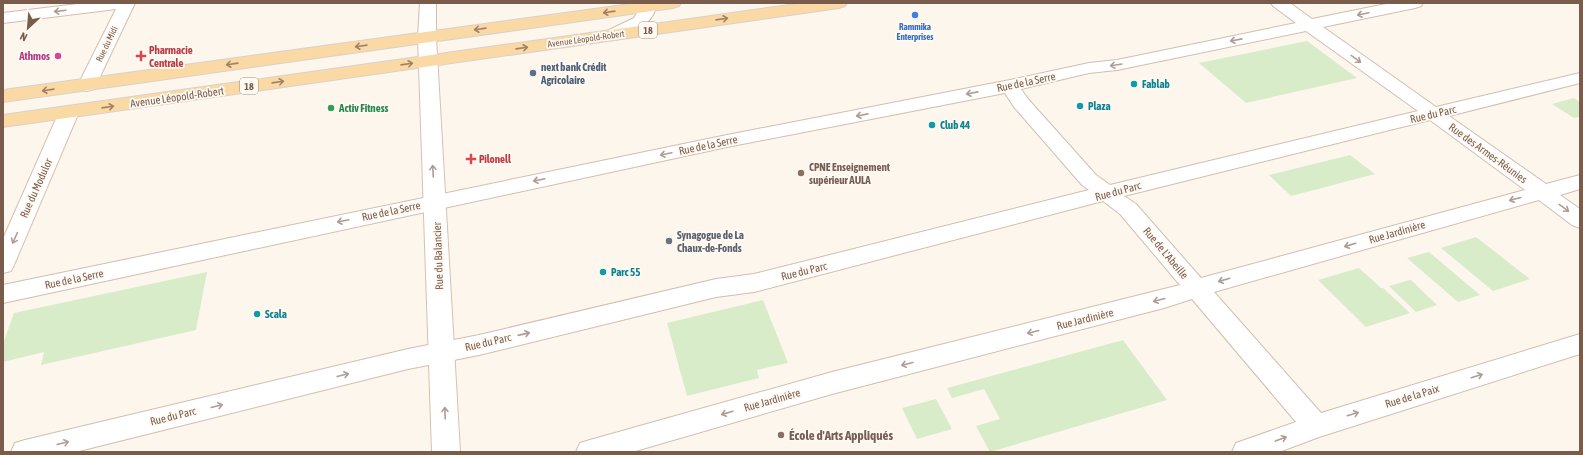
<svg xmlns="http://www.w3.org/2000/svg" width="1583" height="455" viewBox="0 0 1583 455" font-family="'Asap Condensed',sans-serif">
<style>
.green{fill:#d8ecc9}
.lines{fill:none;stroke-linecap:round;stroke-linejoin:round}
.street-casing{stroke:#d1beb0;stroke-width:2}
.secondary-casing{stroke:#d6c0b0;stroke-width:2}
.primary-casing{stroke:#dad1cd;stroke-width:2}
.street{fill:#fff;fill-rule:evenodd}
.secondary{fill:#fff;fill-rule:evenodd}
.primary{fill:#fbd9a5;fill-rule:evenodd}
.oneway{stroke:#af9d94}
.oneway2{stroke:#a18267}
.shop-dot{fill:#3f7fe0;stroke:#fffaf3;stroke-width:1.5}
.hotel-dot{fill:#d1479c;stroke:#fffaf3;stroke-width:1.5}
.health-dot{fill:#e0444e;stroke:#fffaf3;stroke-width:1.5}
.service-dot{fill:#5c6f8a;stroke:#fffaf3;stroke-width:1.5}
.culture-dot{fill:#0f9aa8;stroke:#fffaf3;stroke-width:1.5}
.leisure-dot{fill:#2e9e5b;stroke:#fffaf3;stroke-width:1.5}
.education-dot{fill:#8d6e63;stroke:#fffaf3;stroke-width:1.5}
.worship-dot{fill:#6b7280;stroke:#fffaf3;stroke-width:1.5}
.labels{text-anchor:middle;stroke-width:3.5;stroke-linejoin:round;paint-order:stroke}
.far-shop-label{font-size:9px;font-weight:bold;fill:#366cbe;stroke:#fffaf3}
.far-street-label{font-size:9px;fill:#7a5c4d;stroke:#fffaf3}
.shield{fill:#fffaf3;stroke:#a28b7f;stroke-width:1}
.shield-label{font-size:10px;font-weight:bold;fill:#7a5c4d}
.health-label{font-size:11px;font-weight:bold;fill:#be3a42;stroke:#fffaf3;text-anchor:start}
.hotel-label{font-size:11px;font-weight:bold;fill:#b23c85;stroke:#fffaf3;text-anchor:end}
.service-label{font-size:11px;font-weight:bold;fill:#4e5e75;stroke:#fffaf3;text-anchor:start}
.street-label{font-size:11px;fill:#7a5c4d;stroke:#fffaf3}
.culture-label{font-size:11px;font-weight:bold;fill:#0d838f;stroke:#fffaf3;text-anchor:start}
.leisure-label{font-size:11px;font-weight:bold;fill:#27864d;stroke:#fffaf3;text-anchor:start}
.education-label{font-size:11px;font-weight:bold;fill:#785e54;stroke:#fffaf3;text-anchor:start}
.worship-label{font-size:11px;font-weight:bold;fill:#5b616d;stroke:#fffaf3;text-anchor:start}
.near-education-label{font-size:13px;font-weight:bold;fill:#785e54;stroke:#fffaf3;text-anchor:start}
</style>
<rect width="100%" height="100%" fill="#fdf6ec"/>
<g class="green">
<path d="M 1307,41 L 1357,78 L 1246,103 L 1199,63 Z"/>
<path d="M 1574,98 L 1580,102 L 1580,117 L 1574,118 L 1552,104 Z"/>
<path d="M 1350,155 L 1375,174 L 1291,196 L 1269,175 Z"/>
<path d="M 1476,237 L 1530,279 L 1493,291 L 1441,248 Z"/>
<path d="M 1429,252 L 1480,295 L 1458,302 L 1407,258 Z"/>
<path d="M 1359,268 L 1381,288 L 1383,288 L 1410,313 L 1366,327 L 1318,280 Z"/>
<path d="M 207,272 L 196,330 L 41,365 L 44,352 L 3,362 L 3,344 L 14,313 Z"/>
<path d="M 1410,280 L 1411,280 L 1437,305 L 1416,312 L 1389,286 Z"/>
<path d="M 763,300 L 788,363 L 757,370 L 759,378 L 687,396 L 667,323 Z"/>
<path d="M 1123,340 L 1167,400 L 990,452 L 976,426 L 1000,419 L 984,389 L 952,398 L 947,388 Z"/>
<path d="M 936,399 L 952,429 L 917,439 L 902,408 Z"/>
</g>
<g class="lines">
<defs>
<g id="street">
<path d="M 86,3 L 135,3 L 96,85 L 93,89 L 87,91 L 81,89 L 78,85 L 116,9 L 3,23 L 3,13 Z"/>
<path d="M 420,3 L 436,3 L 436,37 L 433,41 L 427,42 L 421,41 L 418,37 Z"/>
<path d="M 1271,3 L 1290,3 L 1312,19 L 1391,3 L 1423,3 L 1421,6 L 1415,8 L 1323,27 L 1436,107 L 1580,73 L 1580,83 L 1449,116 L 1546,184 L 1580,175 L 1580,189 L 1560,195 L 1580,209 L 1580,228 L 1572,225 L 1539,200 L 1214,292 L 1321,413 L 1580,334 L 1580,354 L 1319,437 L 1279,452 L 1232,452 L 1236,443 L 1296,422 L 1192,299 L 1164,308 L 832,394 L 632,452 L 576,452 L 580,443 L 590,440 L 832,372 L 1180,285 L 1120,214 L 1103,201 L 754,292 L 716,297 L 479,355 L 408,369 L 75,452 L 11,452 L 15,443 L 25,440 L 408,349 L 479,335 L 716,279 L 754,274 L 1089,190 L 1082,185 L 1014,107 L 1005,93 L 727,147 L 3,303 L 3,285 L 727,135 L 1010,80 L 1089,63 L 1117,60 L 1296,23 L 1273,6 ZM 1306,31 L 1418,111 L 1110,185 L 1096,175 L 1028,99 L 1021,89 L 1089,73 L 1117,70 ZM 1430,120 L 1525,190 L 1201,278 L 1136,204 L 1124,196 Z"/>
<path d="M 642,4 L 654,4 L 656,7 C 652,25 625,43 607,39 L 604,35 L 607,31 L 634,18 Z"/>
</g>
<g id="secondary">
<path d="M 427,32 L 433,33 L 436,37 L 460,452 L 432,452 L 418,37 L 421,33 Z"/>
<path d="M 69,106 L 76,108 L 79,112 L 14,265 L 11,271 L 3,273 L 3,239 L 59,112 L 62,108 Z"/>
</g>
<g id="primary">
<path d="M 638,3 L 681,3 L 679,6 L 673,8 L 3,102 L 3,90 Z"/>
<path d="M 804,3 L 847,3 L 845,6 L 839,8 L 3,127 L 3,115 Z"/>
</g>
</defs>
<use href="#street" class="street-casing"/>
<use href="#secondary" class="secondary-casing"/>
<use href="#primary" class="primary-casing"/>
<use href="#street" class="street"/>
<use href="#secondary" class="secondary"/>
<use href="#primary" class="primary"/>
</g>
<defs><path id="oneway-shaft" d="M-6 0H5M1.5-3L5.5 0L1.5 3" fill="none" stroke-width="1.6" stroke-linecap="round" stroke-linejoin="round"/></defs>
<g class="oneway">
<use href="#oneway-shaft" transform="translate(60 11) rotate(173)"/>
<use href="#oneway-shaft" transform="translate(1363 14) rotate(168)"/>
<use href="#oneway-shaft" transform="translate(1236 40) rotate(169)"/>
<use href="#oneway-shaft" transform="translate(1356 59) rotate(36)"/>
<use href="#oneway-shaft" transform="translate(1116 65) rotate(171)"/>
<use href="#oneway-shaft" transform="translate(972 93) rotate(169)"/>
<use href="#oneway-shaft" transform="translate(862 115) rotate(169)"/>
<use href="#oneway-shaft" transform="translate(666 154) rotate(168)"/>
<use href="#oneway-shaft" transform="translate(433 171) rotate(-93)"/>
<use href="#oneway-shaft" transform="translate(539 180) rotate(168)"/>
<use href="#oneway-shaft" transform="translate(1515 199) rotate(165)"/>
<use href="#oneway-shaft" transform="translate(1564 208) rotate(36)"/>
<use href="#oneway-shaft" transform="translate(343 221) rotate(168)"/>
<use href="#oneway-shaft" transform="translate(15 238) rotate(114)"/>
<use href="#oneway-shaft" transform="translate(1350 245) rotate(164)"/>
<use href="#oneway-shaft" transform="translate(1224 280) rotate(164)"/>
<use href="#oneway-shaft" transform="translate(1159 300) rotate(165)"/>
<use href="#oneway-shaft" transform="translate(1033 332) rotate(166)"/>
<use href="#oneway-shaft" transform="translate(524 334) rotate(-13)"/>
<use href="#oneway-shaft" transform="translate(907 364) rotate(166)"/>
<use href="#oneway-shaft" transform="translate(343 375) rotate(-14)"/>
<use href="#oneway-shaft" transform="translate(1477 376) rotate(-17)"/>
<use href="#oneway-shaft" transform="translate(217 406) rotate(-14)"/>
<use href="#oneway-shaft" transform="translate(445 413) rotate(-92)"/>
<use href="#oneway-shaft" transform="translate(727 413) rotate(164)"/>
<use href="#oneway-shaft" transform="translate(1353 414) rotate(-17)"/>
<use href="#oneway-shaft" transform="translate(1281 439) rotate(-20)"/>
<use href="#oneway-shaft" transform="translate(63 443) rotate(-14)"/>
</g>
<g class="oneway2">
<use href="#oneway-shaft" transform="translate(609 12) rotate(172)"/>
<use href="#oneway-shaft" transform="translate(722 19) rotate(-8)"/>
<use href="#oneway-shaft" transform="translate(480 29) rotate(172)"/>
<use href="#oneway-shaft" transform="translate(361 46) rotate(172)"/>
<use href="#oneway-shaft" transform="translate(522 48) rotate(-8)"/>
<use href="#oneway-shaft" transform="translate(232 64) rotate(172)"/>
<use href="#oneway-shaft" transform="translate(407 64) rotate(-8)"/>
<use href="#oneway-shaft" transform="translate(278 82) rotate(-8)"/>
<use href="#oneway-shaft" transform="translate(48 90) rotate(172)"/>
<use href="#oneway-shaft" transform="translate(108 107) rotate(-8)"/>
</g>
<circle class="shop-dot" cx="915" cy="15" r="4"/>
<circle class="hotel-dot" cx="58" cy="56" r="4"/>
<g class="health-dot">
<path d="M139 50h4v4h4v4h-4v4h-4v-4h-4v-4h4z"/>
<path d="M469 153h4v4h4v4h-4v4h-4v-4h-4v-4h4z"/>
</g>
<circle class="service-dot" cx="533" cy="73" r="4"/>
<g class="culture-dot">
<circle cx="1134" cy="84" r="4"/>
<circle cx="1080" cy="106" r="4"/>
<circle cx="932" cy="125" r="4"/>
<circle cx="603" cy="272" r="4"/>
<circle cx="257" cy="314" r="4"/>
</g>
<circle class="leisure-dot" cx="331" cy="108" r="4"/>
<g class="education-dot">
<circle cx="801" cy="173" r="4"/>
<circle cx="781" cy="435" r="4"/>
</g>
<circle class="worship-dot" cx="669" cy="241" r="4"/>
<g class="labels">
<g class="far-shop-label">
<text x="915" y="30">Rammika<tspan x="915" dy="10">Enterprises</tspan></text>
</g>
<g class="far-street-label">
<text transform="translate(586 39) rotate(-8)" y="3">Avenue Léopold-Robert</text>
<text transform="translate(107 44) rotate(-64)" y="3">Rue du Midi</text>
</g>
<g class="shield">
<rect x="639" y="22" width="18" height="16" rx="3"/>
<rect x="240" y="78" width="18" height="16" rx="3"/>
</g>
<g class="shield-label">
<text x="648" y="34">18</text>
<text x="249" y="90">18</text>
</g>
<g class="health-label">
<text x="149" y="54">Pharmacie<tspan x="149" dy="13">Centrale</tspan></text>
<text x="479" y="163">Pilonell</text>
</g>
<g class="hotel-label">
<text x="50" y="60">Athmos</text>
</g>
<g class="service-label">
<text x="541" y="71">next bank Crédit<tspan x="541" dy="13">Agricolaire</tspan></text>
</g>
<g class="street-label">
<text transform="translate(1026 82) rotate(-12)" y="4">Rue de la Serre</text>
<text transform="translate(177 97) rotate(-8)" y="4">Avenue Léopold-Robert</text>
<text transform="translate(1433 114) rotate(-13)" y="4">Rue du Parc</text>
<text transform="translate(708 145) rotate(-12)" y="4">Rue de la Serre</text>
<text transform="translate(1488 153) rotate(36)" y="4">Rue des Armes-Réunies</text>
<text transform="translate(36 188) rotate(-66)" y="4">Rue du Modulor</text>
<text transform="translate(1118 191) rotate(-15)" y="4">Rue du Parc</text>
<text transform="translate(391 211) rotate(-12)" y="4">Rue de la Serre</text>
<text transform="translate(1397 232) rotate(-16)" y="4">Rue Jardinière</text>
<text transform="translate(1166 253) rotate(50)" y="4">Rue de L'Abeille</text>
<text transform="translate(438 256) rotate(-92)" y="4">Rue du Balancier</text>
<text transform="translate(804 271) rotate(-14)" y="4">Rue du Parc</text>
<text transform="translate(74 279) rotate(-12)" y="4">Rue de la Serre</text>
<text transform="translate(1085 319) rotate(-14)" y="4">Rue Jardinière</text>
<text transform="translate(488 342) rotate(-13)" y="4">Rue du Parc</text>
<text transform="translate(1412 396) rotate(-17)" y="4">Rue de la Paix</text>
<text transform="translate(772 400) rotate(-16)" y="4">Rue Jardinière</text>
<text transform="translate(173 416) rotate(-14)" y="4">Rue du Parc</text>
</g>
<g class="culture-label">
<text x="1142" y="88">Fablab</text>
<text x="1088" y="110">Plaza</text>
<text x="940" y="129">Club 44</text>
<text x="611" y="276">Parc 55</text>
<text x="265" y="318">Scala</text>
</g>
<g class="leisure-label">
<text x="339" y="112">Activ Fitness</text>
</g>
<g class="education-label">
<text x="809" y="171">CPNE Enseignement<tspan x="809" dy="13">supérieur AULA</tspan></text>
</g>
<g class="worship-label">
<text x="677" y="239">Synagogue de La<tspan x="677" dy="13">Chaux-de-Fonds</tspan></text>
</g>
<g class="near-education-label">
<text x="789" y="440">École d'Arts Appliqués</text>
</g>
</g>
<rect width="1583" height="455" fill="none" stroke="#7a5c4d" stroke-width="8"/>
<g transform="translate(28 28) rotate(206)" stroke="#fffaf3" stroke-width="3" paint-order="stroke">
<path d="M0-3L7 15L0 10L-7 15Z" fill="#7a5c4d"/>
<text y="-6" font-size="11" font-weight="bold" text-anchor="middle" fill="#7a5c4d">N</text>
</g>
</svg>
